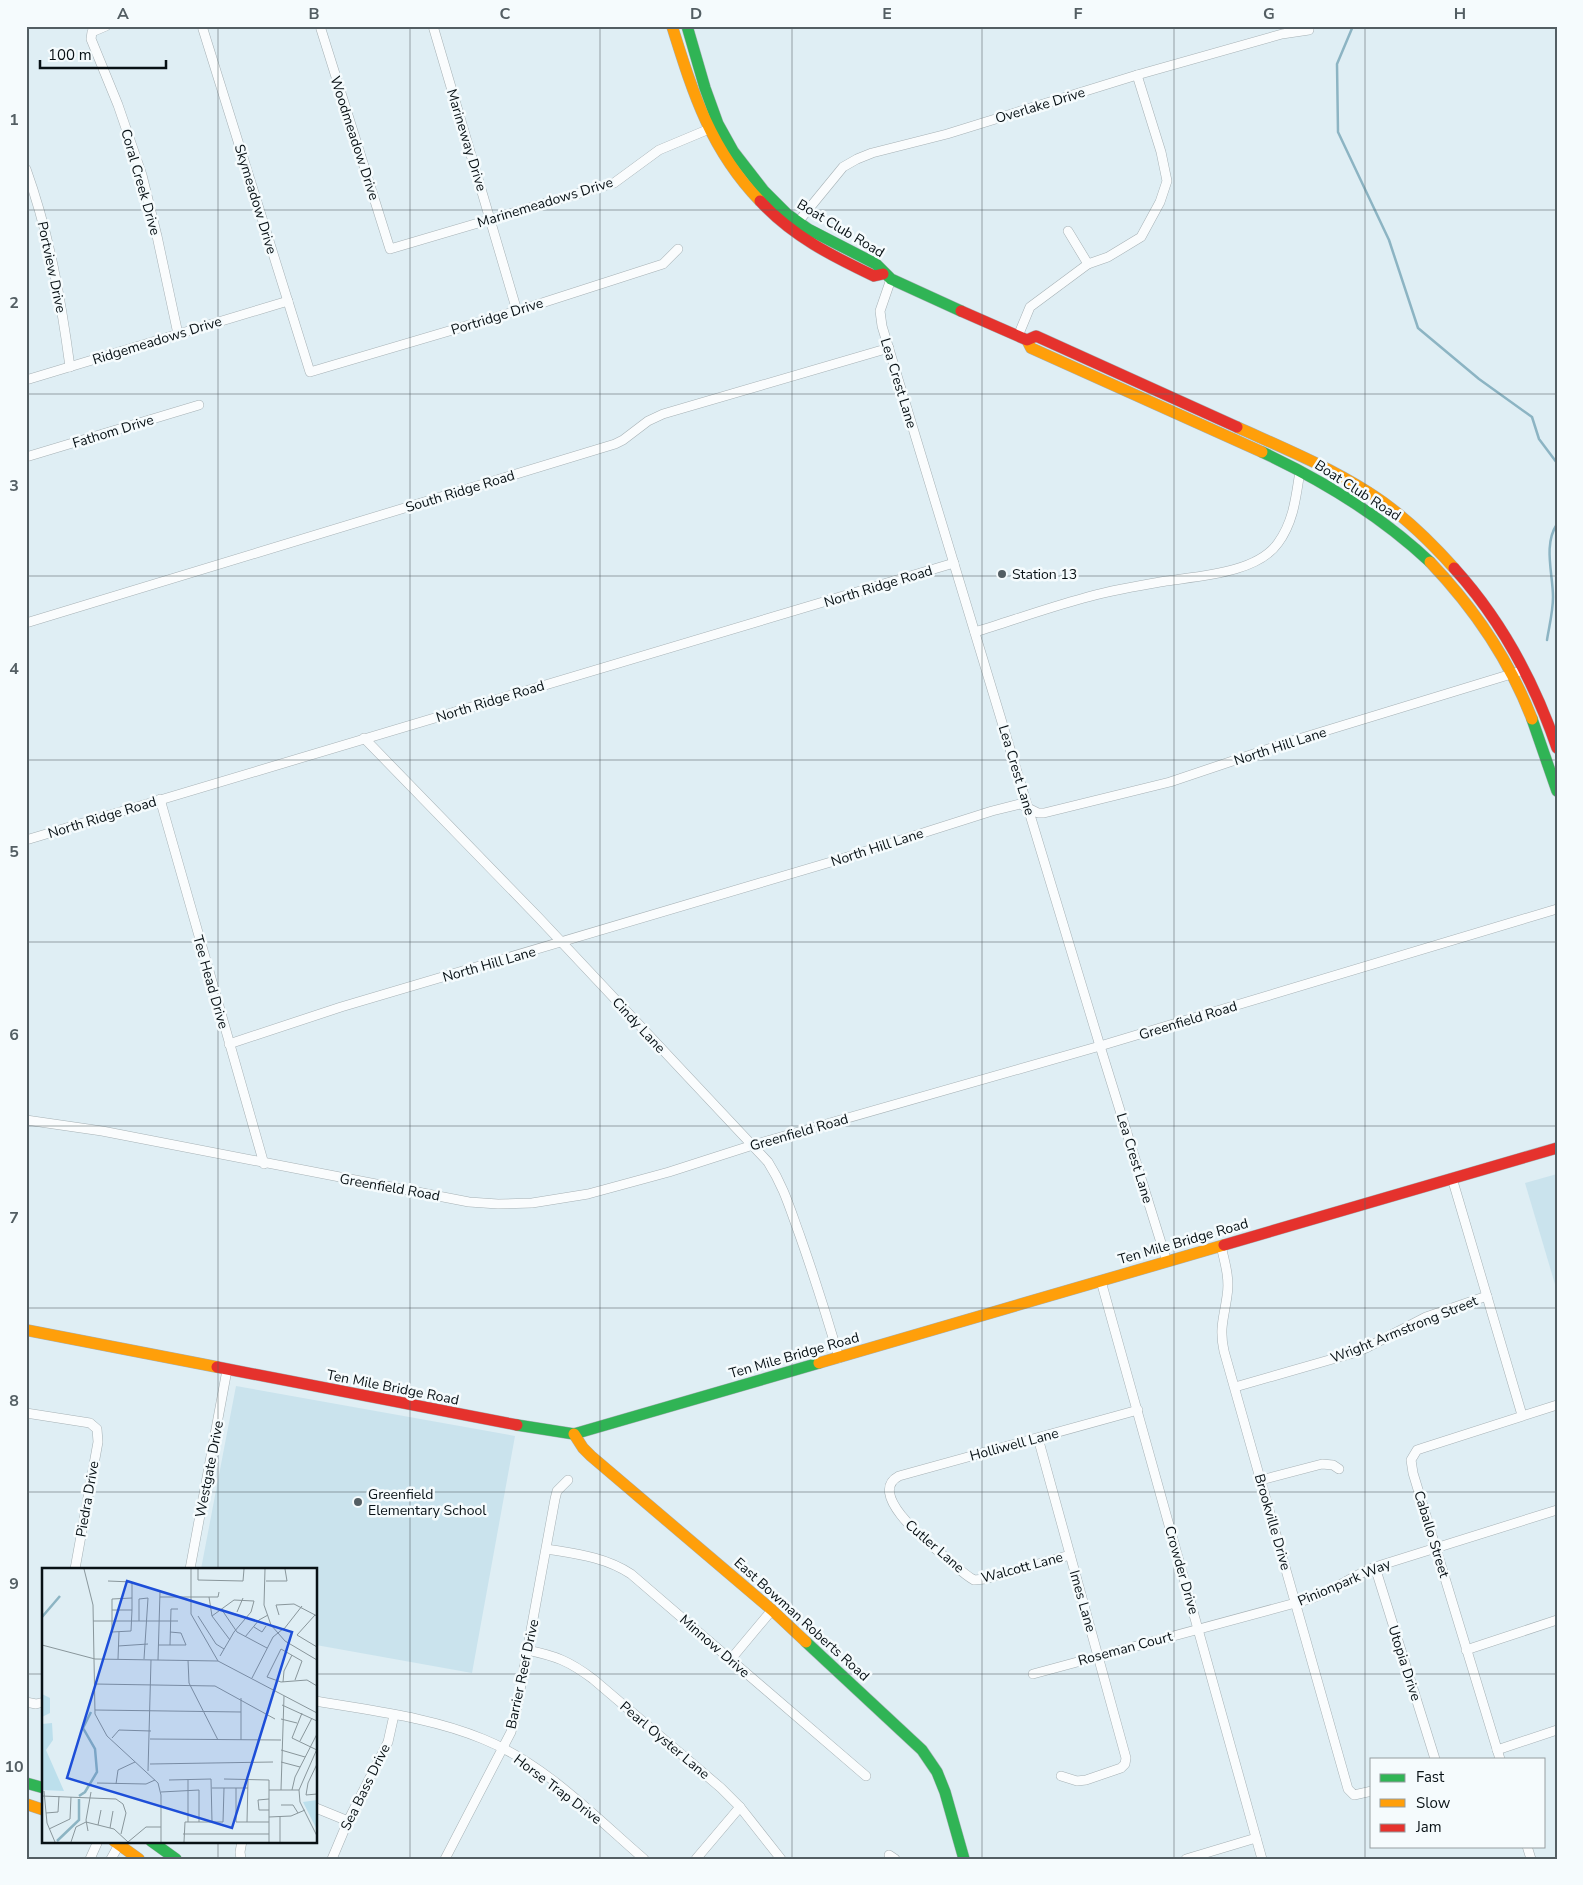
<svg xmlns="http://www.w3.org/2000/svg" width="1583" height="1885" viewBox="0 0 1583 1885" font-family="'Nunito Sans',sans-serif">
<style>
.built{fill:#cae3ed}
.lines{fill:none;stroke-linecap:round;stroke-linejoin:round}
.stream{stroke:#8cb4c3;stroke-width:2.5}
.street-casing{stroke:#a6b1b5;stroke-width:10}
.fast-casing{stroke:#a6b1b5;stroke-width:12}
.slow-casing{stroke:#a6b1b5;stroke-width:12}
.jam-casing{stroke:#a6b1b5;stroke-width:12}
.street{stroke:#fafcfd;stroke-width:9}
.fast{stroke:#30b455;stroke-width:11}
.slow{stroke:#ff9f0a;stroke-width:11}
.jam{stroke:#e5322d;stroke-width:11}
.grid{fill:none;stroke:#535e63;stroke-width:1;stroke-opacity:0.55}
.poi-dot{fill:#535e63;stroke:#f5fbfd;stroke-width:2}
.labels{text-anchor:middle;stroke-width:5;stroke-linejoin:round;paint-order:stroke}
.street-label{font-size:14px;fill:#081115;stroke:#f5fbfd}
.poi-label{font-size:14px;fill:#081115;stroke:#f5fbfd;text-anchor:start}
.inset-river{fill:none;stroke:#8cb4c3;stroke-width:2.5}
.inset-road{fill:none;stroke:#89969b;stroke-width:1}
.view{fill:#1d4ed8;fill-opacity:0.15;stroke:#1d4ed8;stroke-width:2.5}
.inset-edge{fill:none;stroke:#081115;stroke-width:2.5}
.neatline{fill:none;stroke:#535e63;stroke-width:2}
.grid-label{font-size:16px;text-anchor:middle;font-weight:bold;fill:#535e63}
</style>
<rect width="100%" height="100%" fill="#dfeef4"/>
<g class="built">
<path d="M 1557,1174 L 1557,1291 L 1525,1183 Z"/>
<path d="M 236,1386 L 515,1436 L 472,1673 L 316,1645 L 316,1569 L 201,1569 Z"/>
</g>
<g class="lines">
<g class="stream">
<path d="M 1353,26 L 1337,64 L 1338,132 L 1389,240 L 1418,328 L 1479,379 L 1532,417 L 1539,439 L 1557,463"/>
<path d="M 1547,640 C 1549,627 1553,612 1553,597 C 1553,574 1543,545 1557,524"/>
</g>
<defs>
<g id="street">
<path d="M 106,26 L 92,32 L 91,39 L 118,105 L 142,175 L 157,236 L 178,334"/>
<path d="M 202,26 L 310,372 L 517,311 L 663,264 L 678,249"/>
<path d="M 320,26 L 390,249 L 614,183 L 659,150 L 714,127"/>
<path d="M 433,26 L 517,311"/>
<path d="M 26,169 C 49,233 61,299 70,367"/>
<path d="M 798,222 L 843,167 L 857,159 L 872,153 L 947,134 L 1137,75 L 1282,34 L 1309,30"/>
<path d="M 1068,231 L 1088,264"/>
<path d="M 891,279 L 880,311 L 882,326 L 1100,1046 L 1167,1262"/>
<path d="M 1018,336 L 1030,307 L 1088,264 L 1108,257 L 1141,237 L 1160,202 L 1167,181 L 1161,152 L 1137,75"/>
<path d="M 26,380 L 288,301"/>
<path d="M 26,457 L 199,405"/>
<path d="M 26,623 L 615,444 L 623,440 L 648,421 L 663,414 L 889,348"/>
<path d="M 975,632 C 1011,621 1047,608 1084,598 C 1111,590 1138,586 1166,581 C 1199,576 1257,573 1278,543 C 1294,521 1296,496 1300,471"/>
<path d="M 364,738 L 538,917 L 768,1162 C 784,1187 790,1209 800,1236 C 814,1276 827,1317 839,1358"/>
<path d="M 160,799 L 264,1164"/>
<path d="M 26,840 L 954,563"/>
<path d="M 229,1044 L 341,1007 L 841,859 L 992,811 L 1020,804 L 1038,813 L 1044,813 L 1170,782 L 1292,741 L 1518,672"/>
<path d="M 26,1120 L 102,1131 L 469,1202 L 498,1204 L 532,1203 L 588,1194 L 669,1172 L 753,1145 L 1100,1046 L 1557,909"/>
<path d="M 1452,1178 L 1522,1415"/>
<path d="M 1221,1246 C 1225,1263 1230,1279 1227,1296 C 1224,1318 1219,1328 1224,1351 L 1348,1789 L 1354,1795 L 1372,1791"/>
<path d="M 1101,1281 L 1262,1859"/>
<path d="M 1235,1387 L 1350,1354 L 1366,1348 L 1426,1317 L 1487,1296"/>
<path d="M 26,1413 L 90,1423 L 97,1429 L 98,1442 L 75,1569"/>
<path d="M 1038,1438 L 1126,1758 L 1125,1764 L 1121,1768 L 1086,1780 L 1077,1781 L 1061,1776"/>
<path d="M 1261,1480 L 1322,1464 L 1333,1465 L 1339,1469"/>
<path d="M 547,1549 C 577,1554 605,1557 631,1574 L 866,1776"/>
<path d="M 1070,1555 L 985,1579 L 974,1580 C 963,1574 954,1564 944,1556 C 931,1545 865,1494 899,1476 L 1138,1410"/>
<path d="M 1375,1567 L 1435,1759"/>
<path d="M 190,1569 L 227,1370"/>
<path d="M 527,1650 C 556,1656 569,1661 593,1679 L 721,1788 L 740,1807 L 781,1859"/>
<path d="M 1466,1650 L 1557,1620"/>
<path d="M 731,1659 L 772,1610"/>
<path d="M 1033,1674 L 1310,1599 C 1333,1591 1352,1576 1375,1567 L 1557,1510"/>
<path d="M 316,1701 C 372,1711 430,1717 483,1739 C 545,1764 594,1816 644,1859"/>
<path d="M 26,1702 L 36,1704 L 44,1702"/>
<path d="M 1497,1750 L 1557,1730"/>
<path d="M 1500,1759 L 1413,1473 L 1411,1460 L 1417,1450 L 1423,1448 L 1557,1405"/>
<path d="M 316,1808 L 348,1821"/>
<path d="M 1527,1846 L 1531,1859"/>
<path d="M 889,1855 L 895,1859"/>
<path d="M 90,1859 L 98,1841"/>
<path d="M 111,1859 L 121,1841"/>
<path d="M 241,1859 L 240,1852 L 242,1841"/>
<path d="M 332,1859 L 348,1821 L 388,1742 L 394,1715"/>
<path d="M 445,1859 L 511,1732 L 516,1712 L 555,1499 L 557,1491 L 568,1480"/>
<path d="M 696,1859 L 740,1807"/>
<path d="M 1186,1859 L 1256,1838"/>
</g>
<g id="fast">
<path d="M 687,26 L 705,88 L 718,124 L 733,151 L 764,191 L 787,214 L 808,229 L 876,264 L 891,279 L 961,311"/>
<path d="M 1262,452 C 1324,481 1380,515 1430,562"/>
<path d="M 1532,719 L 1557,791"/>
<path d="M 517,1425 L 574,1434 L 819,1363"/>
<path d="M 806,1642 L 922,1750 L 937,1772 L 945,1792 L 964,1859"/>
<path d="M 26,1783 L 44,1788"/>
<path d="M 151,1841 L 176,1859"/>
</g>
<g id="slow">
<path d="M 672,26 C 693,93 710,149 760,201"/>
<path d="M 1027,340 L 1031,348 L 1262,452"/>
<path d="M 1237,427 C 1281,447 1327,466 1368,492 C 1400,512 1429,540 1454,568"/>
<path d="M 1430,562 C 1474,608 1509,659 1532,719"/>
<path d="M 26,1330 L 217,1367"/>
<path d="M 819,1363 L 1224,1245"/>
<path d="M 574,1434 L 583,1448 L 591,1456 L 772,1610 L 806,1642"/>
<path d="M 26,1804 L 44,1810"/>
<path d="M 114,1841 L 139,1859"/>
</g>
<g id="jam">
<path d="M 760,201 C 792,236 832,256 874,276 L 883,274"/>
<path d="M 961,311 L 1027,340 L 1036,336 L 1237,427"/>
<path d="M 1454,568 C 1502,621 1534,681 1557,748"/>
<path d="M 1224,1245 L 1557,1148"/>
<path d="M 217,1367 L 517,1425"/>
</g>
</defs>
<use href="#street" class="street-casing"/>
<use href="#fast" class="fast-casing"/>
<use href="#slow" class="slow-casing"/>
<use href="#jam" class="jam-casing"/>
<use href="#street" class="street"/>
<use href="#fast" class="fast"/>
<use href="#slow" class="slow"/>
<use href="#jam" class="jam"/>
</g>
<path class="grid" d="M 218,26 L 218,1569M 410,26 L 410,1859M 600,26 L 600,1859M 792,26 L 792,1859M 982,26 L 982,1859M 1174,26 L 1174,1859M 1365,26 L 1365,1859M 26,210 L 1557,210M 26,394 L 1557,394M 26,576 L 1557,576M 26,760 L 1557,760M 26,942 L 1557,942M 26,1126 L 1557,1126M 26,1308 L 1557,1308M 26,1492 L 1557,1492M 26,1674 L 44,1674M 316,1674 L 1557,1674M 218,1841 L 218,1859"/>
<g class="poi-dot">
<circle cx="1002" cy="574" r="5"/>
<circle cx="358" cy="1502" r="5"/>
</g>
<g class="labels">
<g class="street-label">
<text transform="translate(1040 105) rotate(-17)" y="5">Overlake Drive</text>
<text transform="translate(355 138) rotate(72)" y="5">Woodmeadow Drive</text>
<text transform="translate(467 140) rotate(73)" y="5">Marineway Drive</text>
<text transform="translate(141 182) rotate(74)" y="5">Coral Creek Drive</text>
<text transform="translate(256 199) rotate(73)" y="5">Skymeadow Drive</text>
<text transform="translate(545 202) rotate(-17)" y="5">Marinemeadows Drive</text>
<text transform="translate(841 228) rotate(31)" y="5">Boat Club Road</text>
<text transform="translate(52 267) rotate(78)" y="5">Portview Drive</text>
<text transform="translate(497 316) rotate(-17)" y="5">Portridge Drive</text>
<text transform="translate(157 340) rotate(-17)" y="5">Ridgemeadows Drive</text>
<text transform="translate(899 383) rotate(73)" y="5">Lea Crest Lane</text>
<text transform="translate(113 431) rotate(-17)" y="5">Fathom Drive</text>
<text transform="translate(1358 490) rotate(33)" y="5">Boat Club Road</text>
<text transform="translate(460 491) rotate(-17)" y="5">South Ridge Road</text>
<text transform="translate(878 586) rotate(-17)" y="5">North Ridge Road</text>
<text transform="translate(490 701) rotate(-17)" y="5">North Ridge Road</text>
<text transform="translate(1280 746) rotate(-18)" y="5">North Hill Lane</text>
<text transform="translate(1017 770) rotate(73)" y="5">Lea Crest Lane</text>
<text transform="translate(102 817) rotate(-17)" y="5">North Ridge Road</text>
<text transform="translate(877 847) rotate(-18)" y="5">North Hill Lane</text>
<text transform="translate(489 964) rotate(-16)" y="5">North Hill Lane</text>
<text transform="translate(211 982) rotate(74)" y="5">Tee Head Drive</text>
<text transform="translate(1188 1020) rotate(-17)" y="5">Greenfield Road</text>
<text transform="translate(639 1025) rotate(47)" y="5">Cindy Lane</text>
<text transform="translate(799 1132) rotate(-16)" y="5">Greenfield Road</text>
<text transform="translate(1135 1158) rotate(73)" y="5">Lea Crest Lane</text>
<text transform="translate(390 1187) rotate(10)" y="5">Greenfield Road</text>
<text transform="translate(1183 1241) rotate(-16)" y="5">Ten Mile Bridge Road</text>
<text transform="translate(1404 1329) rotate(-22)" y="5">Wright Armstrong Street</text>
<text transform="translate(794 1355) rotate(-16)" y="5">Ten Mile Bridge Road</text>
<text transform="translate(393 1387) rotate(11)" y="5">Ten Mile Bridge Road</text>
<text transform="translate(1014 1444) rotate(-15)" y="5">Holliwell Lane</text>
<text transform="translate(209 1469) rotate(-79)" y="5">Westgate Drive</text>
<text transform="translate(87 1499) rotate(-80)" y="5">Piedra Drive</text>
<text transform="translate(1273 1522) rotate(74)" y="5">Brookville Drive</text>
<text transform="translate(1432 1534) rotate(73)" y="5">Caballo Street</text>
<text transform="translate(935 1546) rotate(41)" y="5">Cutler Lane</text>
<text transform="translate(1022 1567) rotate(-15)" y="5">Walcott Lane</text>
<text transform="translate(1182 1570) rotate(74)" y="5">Crowder Drive</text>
<text transform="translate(1344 1582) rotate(-23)" y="5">Pinionpark Way</text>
<text transform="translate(1083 1601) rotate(74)" y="5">Imes Lane</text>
<text transform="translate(802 1619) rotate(42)" y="5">East Bowman Roberts Road</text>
<text transform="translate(715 1646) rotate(41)" y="5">Minnow Drive</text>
<text transform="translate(1125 1648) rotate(-15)" y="5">Roseman Court</text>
<text transform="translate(1405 1663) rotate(72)" y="5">Utopia Drive</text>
<text transform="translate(522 1674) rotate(-78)" y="5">Barrier Reef Drive</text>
<text transform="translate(665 1740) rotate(40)" y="5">Pearl Oyster Lane</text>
<text transform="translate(365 1787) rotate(-64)" y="5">Sea Bass Drive</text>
<text transform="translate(558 1789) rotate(37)" y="5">Horse Trap Drive</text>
</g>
<g class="poi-label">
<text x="1012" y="579">Station 13</text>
<text x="368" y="1499">Greenfield<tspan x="368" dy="16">Elementary School</tspan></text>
</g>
</g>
<g transform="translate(42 1568)">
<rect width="275" height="275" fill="#dfeef4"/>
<path d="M 0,126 L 8,130 L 8,145 L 0,149 ZM 10,155 L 11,172 L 4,182 L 22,223 L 0,222 L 0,156 ZM 275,232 L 275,262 L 261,234 Z" fill="#bcdfec"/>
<path class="inset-river" d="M 0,49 L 18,28M 37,228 L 43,224 L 55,204 L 53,181 L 41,160 L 49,144M 15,273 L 37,252 L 37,231"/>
<path class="inset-road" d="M 42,1 L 51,37 L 53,146 L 65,168 L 116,215 L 119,227 L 119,274M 149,1 L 149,46 L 176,93M 156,1 L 156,12 L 201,13 L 202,1M 223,1 L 222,37 L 229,57 L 243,73 L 275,92M 66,13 L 90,14 L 90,42 L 89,63 L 70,64 L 70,31 L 90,30M 224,13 L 245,13 L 243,1M 118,29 L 176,29 L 177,24M 167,29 L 170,48 L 188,72M 70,42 L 90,42M 180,42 L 195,64 L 225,80M 195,44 L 201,30M 237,47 L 234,37 L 252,36 L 275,48M 273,47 L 255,67 L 275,79M 156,48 L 174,76 L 182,81M 170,48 L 192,32 L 212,33 L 209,44 L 192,64 L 178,88M 51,53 L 136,53M 97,53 L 97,31 L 106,30 L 102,91M 212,59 L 220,64 L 224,58M 242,61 L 260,38M 203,69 L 217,52 L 226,47M 0,77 L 53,91 L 176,93 L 275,145M 116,77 L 144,77 L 139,65 L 128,64M 128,77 L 129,41 L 136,41M 76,78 L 106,76M 76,91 L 77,64M 116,92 L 118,24M 146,92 L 147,115 L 176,172M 210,110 L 231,69 L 242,60M 253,112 L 260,93 L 239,81 L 225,109 L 239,114 L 265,112 L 275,118M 241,114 L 242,103 L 250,87M 53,116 L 173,118 L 233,151M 240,137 L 275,153M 53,142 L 199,144M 260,145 L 250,170 L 275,182M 239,151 L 255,155M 70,170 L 77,162 L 109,163M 108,171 L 239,172M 199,172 L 199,130M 258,173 L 270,150M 275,181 L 257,222 L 258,234 L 275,268M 239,182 L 263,189M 239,194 L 258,199M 108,196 L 231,194M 275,196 L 266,215 L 264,227 L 275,226M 106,203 L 109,92M 182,211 L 227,212 L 227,274M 127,212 L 169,211 L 170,254M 55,215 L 104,216 L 113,212M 74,216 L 76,202 L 93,194M 170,220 L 206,220M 194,220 L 194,254 L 227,254M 227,222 L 257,222M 239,222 L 242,128M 250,222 L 253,209 L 275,166M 2,223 L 5,255 L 13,274M 119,224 L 157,222 L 157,254M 0,228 L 74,231 L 81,236 L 84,245 L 79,266M 239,237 L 251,237 L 256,245M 227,242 L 217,242 L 216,232 L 227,231M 4,245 L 16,244 L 17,228M 227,249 L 249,248 L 263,242M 146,254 L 146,211M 205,254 L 206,212M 56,257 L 59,242M 68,260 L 71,243M 7,261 L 28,251 L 29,229M 46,263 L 44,252 L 49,224M 141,266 L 227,266M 29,274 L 34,259 L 44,254 L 72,261 L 86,274M 86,274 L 104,259 L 119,259M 142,274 L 143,254 L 181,254 L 182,220M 238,274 L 238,249"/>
<path class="view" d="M 85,13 L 250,64 L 190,260 L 25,210 Z"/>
<rect width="275" height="275" class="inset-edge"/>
</g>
<rect width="1583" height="1885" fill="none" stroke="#f5fbfd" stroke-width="55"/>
<rect x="1370" y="1758" width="175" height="90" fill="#f5fbfd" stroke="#969da0"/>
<rect x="1380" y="1774" width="25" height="8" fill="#30b455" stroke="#969da0"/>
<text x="1416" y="1782" font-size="15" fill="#081115">Fast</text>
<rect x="1380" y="1799" width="25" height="8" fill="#ff9f0a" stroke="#969da0"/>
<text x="1416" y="1808" font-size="15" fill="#081115">Slow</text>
<rect x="1380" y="1824" width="25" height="8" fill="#e5322d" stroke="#969da0"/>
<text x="1416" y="1832" font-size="15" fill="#081115">Jam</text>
<path d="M40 60v8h126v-8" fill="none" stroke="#081115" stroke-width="2.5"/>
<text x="48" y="60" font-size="15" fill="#081115" stroke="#f5fbfd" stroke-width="4" paint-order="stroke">100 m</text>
<rect x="28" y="28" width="1528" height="1830" class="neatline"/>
<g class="grid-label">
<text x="123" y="19">A</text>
<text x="314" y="19">B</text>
<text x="505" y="19">C</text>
<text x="696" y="19">D</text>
<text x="887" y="19">E</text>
<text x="1078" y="19">F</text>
<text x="1269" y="19">G</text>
<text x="1460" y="19">H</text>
<text x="14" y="125">1</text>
<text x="14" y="308">2</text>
<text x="14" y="491">3</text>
<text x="14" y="674">4</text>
<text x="14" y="857">5</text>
<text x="14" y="1040">6</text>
<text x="14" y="1223">7</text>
<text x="14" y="1406">8</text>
<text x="14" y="1589">9</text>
<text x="14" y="1772">10</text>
</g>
</svg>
